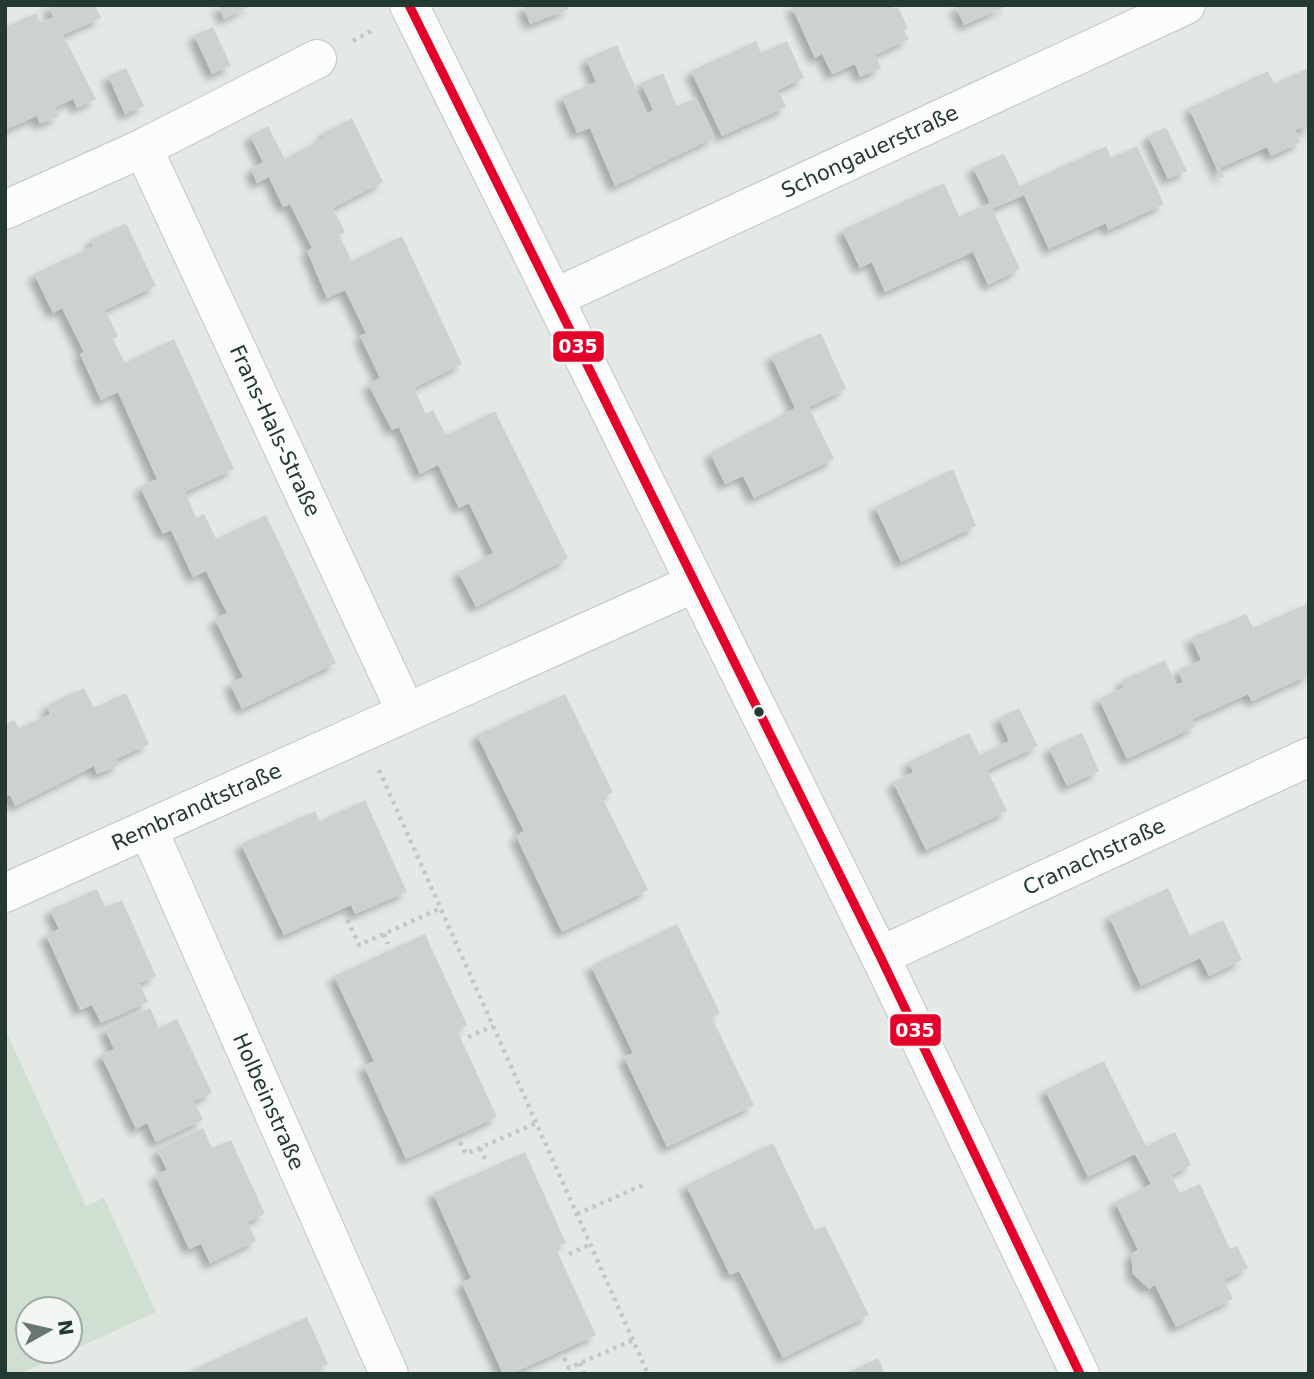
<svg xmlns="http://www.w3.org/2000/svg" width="1314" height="1379" viewBox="0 0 1314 1379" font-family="'DejaVu Sans',sans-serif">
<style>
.green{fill:#cfe0d2;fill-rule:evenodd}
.building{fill:#cdd2cf;filter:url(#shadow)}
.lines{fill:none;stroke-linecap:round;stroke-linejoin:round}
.minor-casing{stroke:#c1c6c3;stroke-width:40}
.secondary-casing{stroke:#c0c6c3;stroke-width:40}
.path{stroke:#c1c9c4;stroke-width:4.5;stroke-dasharray:3.5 5;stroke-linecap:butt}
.minor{stroke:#fbfcfb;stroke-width:38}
.secondary{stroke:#fbfcfb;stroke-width:38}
.bus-1-casing{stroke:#f2f7f4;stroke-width:14}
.bus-1{stroke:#e4002b;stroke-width:9}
.bus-dot{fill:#243931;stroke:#f2f7f4;stroke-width:2.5}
.labels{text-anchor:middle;stroke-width:6;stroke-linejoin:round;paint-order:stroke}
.street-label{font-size:21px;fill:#243931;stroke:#f2f7f4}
.line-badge{stroke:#f2f7f4;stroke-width:2.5}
.badge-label{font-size:19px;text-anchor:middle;font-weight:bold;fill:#fff}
</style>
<defs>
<filter id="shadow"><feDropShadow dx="-6" dy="6" stdDeviation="3.5" flood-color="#0004"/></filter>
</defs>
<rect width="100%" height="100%" fill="#e4e9e6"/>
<path class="green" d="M 5,1029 L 86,1206 L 104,1198 L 156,1312 L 20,1374 L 5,1374 ZM 28,1309 L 70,1309 L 70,1351 L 28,1351 Z"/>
<g class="building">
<path d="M 48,5 L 95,5 L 101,18 L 63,35 L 96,99 L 77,108 L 73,99 L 54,108 L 59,116 L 40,124 L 37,116 L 5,130 L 5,27 L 36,13 L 41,23 L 53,17 Z"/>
<path d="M 218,5 L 252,5 L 224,19 Z"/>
<path d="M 523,5 L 568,5 L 569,9 L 530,24 Z"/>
<path d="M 791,5 L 893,5 L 894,9 L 898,7 L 908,28 L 904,30 L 909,39 L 875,55 L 881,68 L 860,77 L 855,64 L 832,74 L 822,54 L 815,58 Z"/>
<path d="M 955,5 L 1009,5 L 964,25 Z"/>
<path d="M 213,27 L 231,66 L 212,74 L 194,35 Z"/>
<path d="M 756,41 L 761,53 L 787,41 L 804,78 L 778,90 L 786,107 L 722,136 L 691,71 Z"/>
<path d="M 617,45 L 647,114 L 653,110 L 641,83 L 663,73 L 677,106 L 696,98 L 715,137 L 615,186 L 590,128 L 577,133 L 562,97 L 596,82 L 586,59 Z"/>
<path d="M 126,68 L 144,106 L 125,114 L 108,76 Z"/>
<path d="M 1309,68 L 1309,135 L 1305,126 L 1295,130 L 1301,142 L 1271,156 L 1267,147 L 1220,168 L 1224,177 L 1221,178 L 1189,108 L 1268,71 L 1274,84 Z"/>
<path d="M 352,118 L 383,182 L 333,208 L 345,232 L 339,235 L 352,261 L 402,236 L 462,364 L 414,388 L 426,414 L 433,410 L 446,435 L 495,411 L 568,558 L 476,607 L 458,572 L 493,553 L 469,503 L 459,508 L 438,465 L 420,474 L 399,427 L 392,430 L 368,384 L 380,378 L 360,336 L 366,333 L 345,290 L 327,298 L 307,251 L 312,248 L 290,204 L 283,207 L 269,177 L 257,183 L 251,169 L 263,162 L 250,136 L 268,126 L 285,159 L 325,137 L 323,133 Z"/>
<path d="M 1166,127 L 1187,171 L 1168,179 L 1148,136 Z"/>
<path d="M 1106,146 L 1111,158 L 1137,146 L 1164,204 L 1108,230 L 1106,223 L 1049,249 L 1024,195 L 992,209 L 1020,269 L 988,285 L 973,252 L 885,292 L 872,262 L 860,268 L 842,230 L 944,183 L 959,216 L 990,203 L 973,167 L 1004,154 L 1020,186 Z"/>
<path d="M 126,223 L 156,286 L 105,310 L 118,336 L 113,339 L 125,363 L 174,339 L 234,469 L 185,492 L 196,518 L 204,514 L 216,539 L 266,515 L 336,663 L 242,709 L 230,684 L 243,677 L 215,619 L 227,613 L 206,571 L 193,577 L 171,530 L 163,534 L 140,487 L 157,479 L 118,392 L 101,400 L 80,354 L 84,352 L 62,308 L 53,313 L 34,274 L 93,246 L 91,240 Z"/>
<path d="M 821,333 L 846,389 L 809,407 L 834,459 L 754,498 L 743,476 L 725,484 L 710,453 L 795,408 L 771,356 Z"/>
<path d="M 953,469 L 976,526 L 901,562 L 875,507 Z"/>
<path d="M 1309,603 L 1309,675 L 1252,701 L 1248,694 L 1222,706 L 1193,719 L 1195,727 L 1127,759 L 1099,699 L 1124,687 L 1121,681 L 1165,660 L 1176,685 L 1183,682 L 1178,670 L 1201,660 L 1191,638 L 1246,614 L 1253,628 Z"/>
<path d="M 84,688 L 94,708 L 126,693 L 149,744 L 116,759 L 119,765 L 97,774 L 94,766 L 15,806 L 10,795 L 5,797 L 5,724 L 14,720 L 19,728 L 50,714 L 47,705 Z"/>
<path d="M 565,694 L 613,792 L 602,797 L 648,890 L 562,932 L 516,836 L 524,831 L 477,735 Z"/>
<path d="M 1019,708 L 1038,746 L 987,770 L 1007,811 L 926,850 L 893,782 L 913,772 L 908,762 L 969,733 L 980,755 L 1009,741 L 999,718 Z"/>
<path d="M 1082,733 L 1099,771 L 1067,786 L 1049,748 Z"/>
<path d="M 365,800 L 407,892 L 355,914 L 351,905 L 284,935 L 241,844 L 315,811 L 320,821 Z"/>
<path d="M 1168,888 L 1190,936 L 1223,920 L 1242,960 L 1209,976 L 1200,958 L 1141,986 L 1109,916 Z"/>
<path d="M 97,889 L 105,907 L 122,900 L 156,976 L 139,983 L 148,1002 L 101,1023 L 92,1005 L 80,1010 L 46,935 L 59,929 L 50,910 Z"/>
<path d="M 677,924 L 720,1013 L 712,1018 L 754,1105 L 667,1147 L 624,1057 L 633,1053 L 591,966 Z"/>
<path d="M 425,934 L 467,1025 L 457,1030 L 497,1117 L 406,1159 L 364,1066 L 374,1061 L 334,976 Z"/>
<path d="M 150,1008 L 159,1028 L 177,1019 L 212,1093 L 194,1101 L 203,1120 L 156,1142 L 147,1123 L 136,1129 L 101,1055 L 114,1049 L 105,1029 Z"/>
<path d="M 1104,1061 L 1146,1146 L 1175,1132 L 1191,1165 L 1171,1175 L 1180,1193 L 1200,1184 L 1230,1249 L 1237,1246 L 1248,1268 L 1224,1280 L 1233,1299 L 1176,1327 L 1155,1285 L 1149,1289 L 1133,1274 L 1131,1254 L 1138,1250 L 1115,1202 L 1151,1184 L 1135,1154 L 1088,1177 L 1045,1090 Z"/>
<path d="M 203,1128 L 212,1148 L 231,1140 L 265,1214 L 248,1222 L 256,1241 L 210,1263 L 201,1244 L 189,1249 L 155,1175 L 167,1170 L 157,1150 Z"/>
<path d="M 773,1143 L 815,1230 L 825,1226 L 869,1315 L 783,1358 L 739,1271 L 730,1275 L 686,1185 Z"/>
<path d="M 525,1152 L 566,1243 L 555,1247 L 596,1335 L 511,1374 L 503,1374 L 462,1283 L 471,1278 L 433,1193 Z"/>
<path d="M 307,1317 L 328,1364 L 310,1374 L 196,1374 L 194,1369 Z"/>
<path d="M 878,1358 L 885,1374 L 845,1374 Z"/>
</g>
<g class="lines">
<defs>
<g id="minor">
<path id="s1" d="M 143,148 L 406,712"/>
<path d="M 5,210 L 143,148 L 317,59"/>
<path id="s2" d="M 554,298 L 1186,5"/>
<path id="s3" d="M 148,829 L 389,1374"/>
<path id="s4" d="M 5,893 L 695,583"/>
<path id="s5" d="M 880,956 L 1309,757"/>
</g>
<path id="secondary" d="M 409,5 L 880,956 L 1080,1374"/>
</defs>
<use href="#minor" class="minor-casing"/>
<use href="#secondary" class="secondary-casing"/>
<g class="path">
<path d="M 353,41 L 373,30"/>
<path d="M 379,770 L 648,1374"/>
<path d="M 344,912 L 359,945 L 441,908"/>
<path d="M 384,934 L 388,944"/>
<path d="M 468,1037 L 493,1026"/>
<path d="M 460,1142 L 466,1154 L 536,1123"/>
<path d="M 480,1148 L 486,1160"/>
<path d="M 577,1214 L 643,1185"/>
<path d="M 569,1254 L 591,1244"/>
<path d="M 564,1358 L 569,1368 L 633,1340"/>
<path d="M 580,1363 L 584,1374"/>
</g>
<use href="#minor" class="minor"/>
<use href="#secondary" class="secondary"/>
<defs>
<path id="bus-1" d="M 409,5 L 880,956 L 1080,1374"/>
</defs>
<use href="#bus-1" class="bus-1-casing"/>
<use href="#bus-1" class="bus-1"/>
</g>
<circle class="bus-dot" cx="759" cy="712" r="6"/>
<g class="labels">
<g class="street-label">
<text dy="7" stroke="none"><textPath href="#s2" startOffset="348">Schongauerstraße</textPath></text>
<text dy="7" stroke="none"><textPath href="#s1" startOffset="312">Frans-Hals-Straße</textPath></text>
<text dy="7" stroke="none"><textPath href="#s4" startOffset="210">Rembrandtstraße</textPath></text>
<text dy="7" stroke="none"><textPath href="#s5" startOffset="236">Cranachstraße</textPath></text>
<text dy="7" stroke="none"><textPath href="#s3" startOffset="298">Holbeinstraße</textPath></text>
</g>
</g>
<g class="line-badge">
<rect x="552" y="330" width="53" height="33" rx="7" fill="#e4002b"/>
<rect x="889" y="1013" width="53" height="34" rx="7" fill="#e4002b"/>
</g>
<g class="badge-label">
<text x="578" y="353">035</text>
<text x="915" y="1037">035</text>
</g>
<rect width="1314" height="1379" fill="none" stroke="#243931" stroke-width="14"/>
<g transform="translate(49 1330) rotate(82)"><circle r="33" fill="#f2f7f4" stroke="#a0aba6" stroke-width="2"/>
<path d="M0-5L12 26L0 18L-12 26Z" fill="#677770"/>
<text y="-10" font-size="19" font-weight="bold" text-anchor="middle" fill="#243931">N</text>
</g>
</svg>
